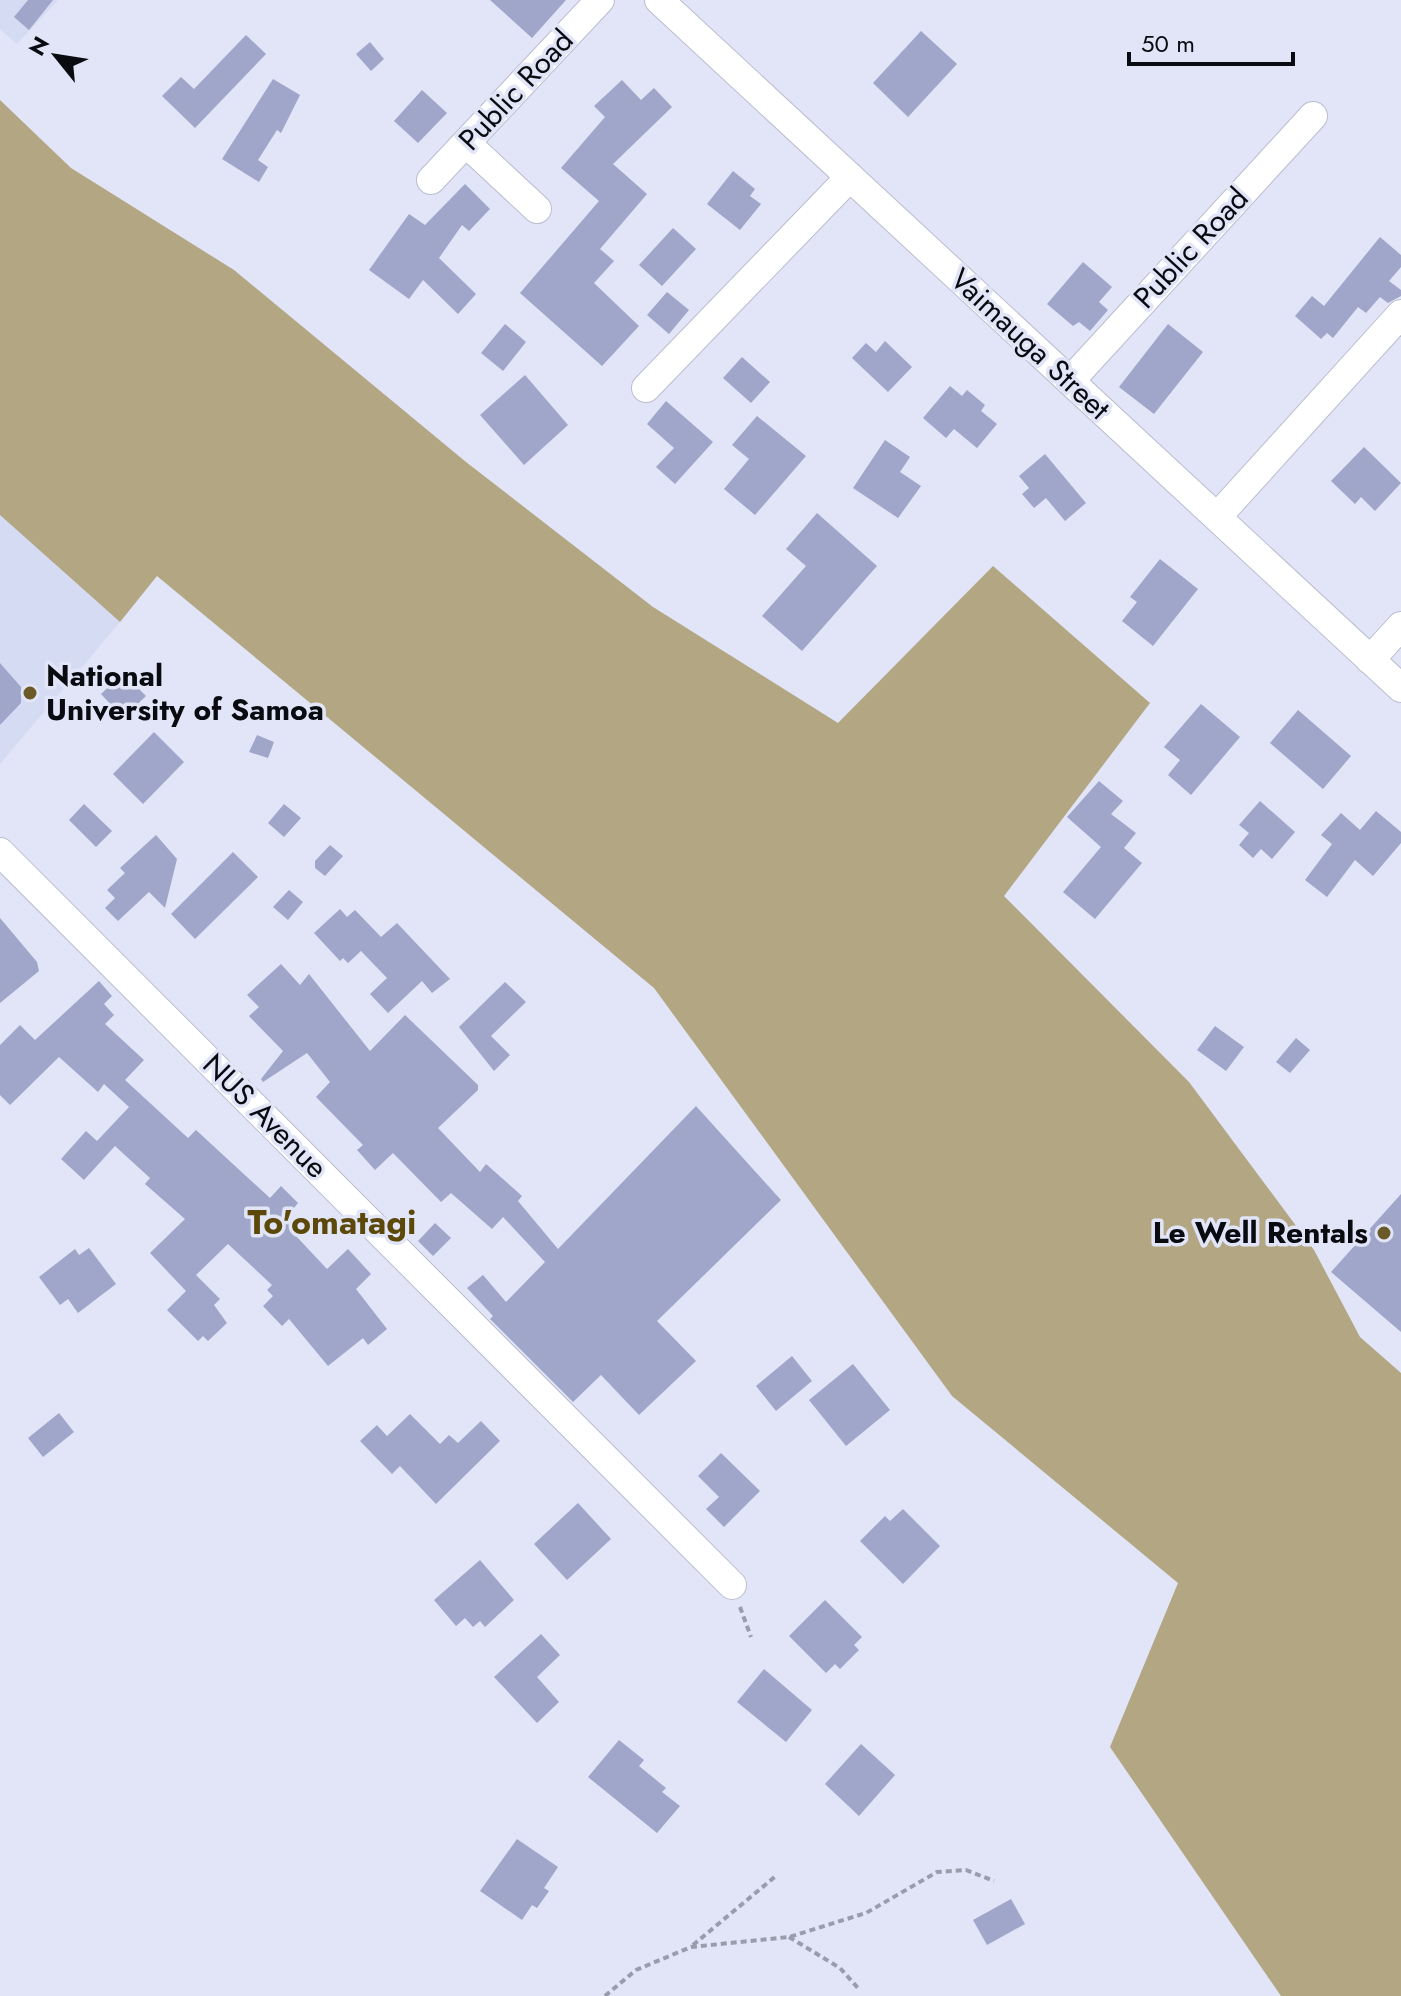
<svg xmlns="http://www.w3.org/2000/svg" width="1401" height="1996" viewBox="0 0 1401 1996" font-family="Jost,sans-serif">
<style>
.built{fill:#d6dbf4}
.forest{fill:#b2a683}
.building{fill:#a0a6c9}
.lines{fill:none;stroke-linecap:round;stroke-linejoin:round}
.minor-casing{stroke:#babdcf;stroke-width:30}
.path{stroke:#999caa;stroke-width:4;stroke-dasharray:6 4;stroke-linecap:butt}
.minor{stroke:#fff;stroke-width:28}
.poi-dot{fill:#6b5a28;stroke:#e1e5f7;stroke-width:3}
.labels{text-anchor:middle;stroke-width:7;stroke-linejoin:round;paint-order:stroke}
.street-label{font-size:30px;fill:#0a0b11;stroke:#e1e5f7}
.poi-label{font-size:30px;font-weight:bold;fill:#0a0b11;stroke:#e1e5f7;text-anchor:start}
.quarter-label{font-size:34px;font-weight:bold;fill:#5c4909;stroke:#e1e5f7}
</style>
<rect width="100%" height="100%" fill="#e1e5f7"/>
<g class="built">
<path d="M 0,0 L 58,0 L 17,44 L 0,29 Z"/>
<path d="M 0,515 L 120,622 L 0,764 Z"/>
</g>
<path class="forest" d="M 0,100 L 71,168 L 234,270 L 466,462 L 653,607 L 838,723 L 993,566 L 1150,703 L 1004,896 L 1189,1082 L 1314,1250 L 1360,1337 L 1401,1373 L 1401,1996 L 1281,1996 L 1110,1747 L 1178,1583 L 952,1396 L 654,988 L 157,576 L 120,622 L 0,515 Z"/>
<g class="building">
<path d="M 28,0 L 53,0 L 29,30 L 14,17 Z"/>
<path d="M 490,0 L 566,0 L 532,38 Z"/>
<path d="M 921,31 L 957,64 L 908,117 L 873,83 Z"/>
<path d="M 246,35 L 266,54 L 195,128 L 162,96 L 181,77 L 194,89 Z"/>
<path d="M 370,42 L 384,59 L 371,71 L 356,54 Z"/>
<path d="M 273,79 L 300,95 L 281,133 L 277,130 L 258,160 L 268,167 L 259,182 L 222,159 Z"/>
<path d="M 622,80 L 641,100 L 654,88 L 672,107 L 613,164 L 647,194 L 600,249 L 614,261 L 594,283 L 639,326 L 602,366 L 520,293 L 599,201 L 561,168 L 605,117 L 594,106 Z"/>
<path d="M 422,90 L 447,113 L 418,143 L 394,121 Z"/>
<path d="M 733,171 L 755,189 L 750,196 L 761,204 L 740,230 L 707,204 Z"/>
<path d="M 465,184 L 490,209 L 469,231 L 462,225 L 439,258 L 476,294 L 458,314 L 423,280 L 409,299 L 369,270 L 409,214 L 425,225 Z"/>
<path d="M 673,228 L 696,249 L 662,286 L 639,265 Z"/>
<path d="M 1380,237 L 1401,255 L 1401,267 L 1389,281 L 1401,290 L 1401,296 L 1388,303 L 1380,297 L 1366,313 L 1358,307 L 1333,338 L 1327,333 L 1321,339 L 1295,316 L 1312,296 L 1324,306 Z"/>
<path d="M 1083,262 L 1112,287 L 1099,302 L 1108,310 L 1090,331 L 1079,322 L 1073,326 L 1047,304 Z"/>
<path d="M 667,292 L 689,310 L 669,334 L 647,315 Z"/>
<path d="M 505,324 L 526,342 L 503,371 L 481,353 Z"/>
<path d="M 1168,324 L 1203,352 L 1154,414 L 1119,387 Z"/>
<path d="M 885,341 L 912,367 L 888,392 L 852,358 L 866,343 L 876,352 Z"/>
<path d="M 742,357 L 770,382 L 751,403 L 723,378 Z"/>
<path d="M 525,375 L 568,425 L 524,465 L 480,415 Z"/>
<path d="M 950,386 L 962,396 L 967,390 L 985,405 L 981,411 L 997,424 L 977,448 L 954,429 L 946,438 L 923,418 Z"/>
<path d="M 666,401 L 713,442 L 675,484 L 656,467 L 674,448 L 647,424 Z"/>
<path d="M 757,416 L 806,456 L 755,515 L 724,489 L 749,459 L 732,445 Z"/>
<path d="M 885,440 L 910,457 L 900,472 L 921,486 L 898,518 L 853,488 Z"/>
<path d="M 1364,447 L 1401,483 L 1375,511 L 1361,497 L 1355,504 L 1331,481 Z"/>
<path d="M 1045,454 L 1086,503 L 1065,521 L 1046,498 L 1034,508 L 1022,494 L 1029,488 L 1019,476 Z"/>
<path d="M 817,513 L 877,566 L 802,651 L 762,616 L 806,566 L 786,549 Z"/>
<path d="M 1160,559 L 1198,589 L 1153,646 L 1122,621 L 1137,602 L 1130,597 Z"/>
<path d="M 0,663 L 21,687 L 21,703 L 0,725 Z"/>
<path d="M 123,673 L 146,696 L 123,718 L 101,694 Z"/>
<path d="M 1201,704 L 1240,737 L 1191,795 L 1168,775 L 1180,760 L 1164,747 Z"/>
<path d="M 1298,710 L 1351,756 L 1323,789 L 1270,743 Z"/>
<path d="M 154,732 L 184,762 L 143,804 L 113,774 Z"/>
<path d="M 257,735 L 274,742 L 268,758 L 249,752 Z"/>
<path d="M 1099,781 L 1123,801 L 1111,814 L 1136,833 L 1124,848 L 1142,863 L 1095,919 L 1063,892 L 1101,847 L 1067,817 Z"/>
<path d="M 1260,801 L 1295,832 L 1272,859 L 1261,849 L 1253,858 L 1239,845 L 1249,833 L 1239,825 Z"/>
<path d="M 84,804 L 112,831 L 96,847 L 69,820 Z"/>
<path d="M 284,804 L 301,818 L 284,837 L 268,823 Z"/>
<path d="M 1376,811 L 1401,832 L 1401,843 L 1373,876 L 1355,860 L 1327,897 L 1305,880 L 1332,844 L 1321,835 L 1341,813 L 1360,830 Z"/>
<path d="M 156,835 L 177,859 L 165,908 L 149,892 L 118,921 L 105,908 L 115,898 L 107,890 L 125,873 L 120,868 Z"/>
<path d="M 330,845 L 343,856 L 325,876 L 315,868 L 315,861 Z"/>
<path d="M 233,852 L 258,877 L 195,939 L 171,914 Z"/>
<path d="M 289,890 L 303,902 L 288,920 L 273,907 Z"/>
<path d="M 340,909 L 347,917 L 355,910 L 381,937 L 397,923 L 450,979 L 432,993 L 422,981 L 388,1013 L 370,994 L 387,978 L 361,951 L 348,963 L 343,958 L 340,961 L 314,933 Z"/>
<path d="M 0,918 L 37,962 L 39,971 L 0,1003 Z"/>
<path d="M 281,964 L 300,985 L 309,974 L 370,1051 L 405,1015 L 478,1085 L 478,1090 L 438,1128 L 480,1172 L 486,1164 L 522,1196 L 518,1201 L 558,1249 L 696,1106 L 781,1200 L 657,1321 L 696,1361 L 639,1415 L 601,1375 L 573,1402 L 490,1319 L 493,1316 L 467,1288 L 483,1275 L 506,1302 L 545,1262 L 503,1217 L 492,1229 L 451,1193 L 441,1202 L 393,1153 L 375,1170 L 357,1150 L 363,1145 L 316,1097 L 330,1082 L 307,1053 L 263,1082 L 261,1079 L 283,1051 L 249,1016 L 259,1007 L 247,995 Z"/>
<path d="M 99,981 L 112,996 L 104,1004 L 114,1015 L 105,1024 L 144,1060 L 125,1080 L 188,1138 L 196,1130 L 270,1198 L 281,1186 L 298,1203 L 289,1214 L 304,1228 L 296,1236 L 327,1269 L 348,1249 L 371,1274 L 356,1289 L 387,1329 L 368,1345 L 363,1338 L 328,1366 L 289,1319 L 282,1326 L 263,1306 L 273,1296 L 267,1290 L 272,1285 L 228,1244 L 196,1275 L 220,1299 L 214,1305 L 227,1323 L 208,1341 L 203,1336 L 198,1341 L 167,1310 L 186,1291 L 150,1253 L 185,1219 L 145,1184 L 150,1178 L 115,1146 L 84,1180 L 61,1159 L 86,1131 L 97,1141 L 129,1107 L 104,1084 L 98,1092 L 59,1057 L 10,1105 L 0,1095 L 0,1045 L 20,1025 L 35,1040 Z"/>
<path d="M 505,982 L 526,1002 L 491,1036 L 510,1055 L 494,1071 L 459,1027 Z"/>
<path d="M 1215,1026 L 1244,1047 L 1226,1071 L 1197,1050 Z"/>
<path d="M 1296,1038 L 1310,1050 L 1290,1073 L 1276,1062 Z"/>
<path d="M 1401,1194 L 1401,1332 L 1331,1272 Z"/>
<path d="M 435,1223 L 451,1238 L 433,1256 L 418,1241 Z"/>
<path d="M 89,1248 L 116,1284 L 78,1313 L 68,1299 L 60,1305 L 39,1277 L 75,1249 L 79,1255 Z"/>
<path d="M 792,1356 L 812,1381 L 776,1411 L 756,1386 Z"/>
<path d="M 853,1364 L 890,1410 L 846,1446 L 809,1400 Z"/>
<path d="M 59,1413 L 74,1432 L 43,1457 L 28,1438 Z"/>
<path d="M 410,1414 L 440,1444 L 449,1435 L 458,1443 L 481,1421 L 500,1441 L 436,1504 L 400,1466 L 392,1474 L 360,1441 L 377,1425 L 387,1436 Z"/>
<path d="M 721,1453 L 760,1491 L 724,1527 L 706,1509 L 719,1497 L 698,1476 Z"/>
<path d="M 578,1503 L 611,1539 L 567,1580 L 534,1544 Z"/>
<path d="M 903,1509 L 940,1546 L 903,1584 L 860,1541 L 885,1516 L 890,1521 Z"/>
<path d="M 480,1560 L 514,1600 L 485,1627 L 480,1621 L 473,1627 L 465,1618 L 456,1626 L 434,1600 Z"/>
<path d="M 825,1600 L 862,1637 L 854,1645 L 859,1650 L 840,1669 L 835,1664 L 826,1673 L 789,1636 Z"/>
<path d="M 541,1634 L 560,1655 L 537,1677 L 559,1702 L 537,1723 L 494,1677 Z"/>
<path d="M 764,1669 L 812,1710 L 786,1742 L 737,1702 Z"/>
<path d="M 619,1740 L 644,1760 L 639,1766 L 666,1788 L 662,1792 L 680,1806 L 657,1833 L 588,1777 Z"/>
<path d="M 861,1744 L 895,1775 L 859,1816 L 825,1784 Z"/>
<path d="M 517,1839 L 558,1867 L 544,1888 L 549,1891 L 537,1908 L 532,1905 L 522,1920 L 480,1891 Z"/>
<path d="M 1011,1899 L 1025,1924 L 987,1945 L 973,1920 Z"/>
</g>
<g class="lines">
<defs>
<g id="minor">
<path d="M 659,0 L 1401,688"/>
<path d="M 466,143 L 537,209"/>
<path d="M 431,180 L 600,0"/>
<path d="M 1070,381 L 1313,116"/>
<path d="M 646,388 L 850,177"/>
<path d="M 1217,517 L 1401,314"/>
<path d="M 1370,660 L 1401,626"/>
<path d="M 0,852 L 732,1585"/>
</g>
</defs>
<use href="#minor" class="minor-casing"/>
<g class="path">
<path d="M 740,1607 L 751,1637"/>
<path d="M 789,1937 L 840,1968 L 858,1988"/>
<path d="M 693,1945 L 777,1875"/>
<path d="M 605,1996 L 636,1970 L 691,1947 L 789,1937 L 866,1913 L 937,1872 L 966,1870 L 994,1881"/>
</g>
<use href="#minor" class="minor"/>
</g>
<g class="poi-dot">
<circle cx="30" cy="693" r="8"/>
<circle cx="1384" cy="1233" r="8"/>
</g>
<g class="labels">
<g class="street-label">
<text transform="translate(516 90) rotate(-47)" y="10">Public Road</text>
<text transform="translate(1191 248) rotate(-47)" y="10">Public Road</text>
<text transform="translate(1030 344) rotate(43)" y="10">Vaimauga Street</text>
<text transform="translate(265 1116) rotate(45)" y="10">NUS Avenue</text>
</g>
<g class="poi-label">
<text x="46" y="686">National<tspan x="46" dy="34">University of Samoa</tspan></text>
<text x="1368" y="1243" text-anchor="end">Le Well Rentals</text>
</g>
<g class="quarter-label">
<text x="332" y="1234">To'omatagi</text>
</g>
</g>
<g transform="translate(56 56) rotate(300)" stroke="#e1e5f7" stroke-width="6" paint-order="stroke">
<path d="M0-6L14 30L0 20L-14 30Z" fill="#0a0b11"/>
<text y="-12" font-size="22" font-weight="bold" text-anchor="middle" fill="#0a0b11">N</text>
</g>
<path d="M1129 52v12h164v-12" fill="none" stroke="#0a0b11" stroke-width="4"/>
<text x="1141" y="52" font-size="24" fill="#0a0b11" stroke="#e1e5f7" stroke-width="6" paint-order="stroke">50 m</text>
</svg>
